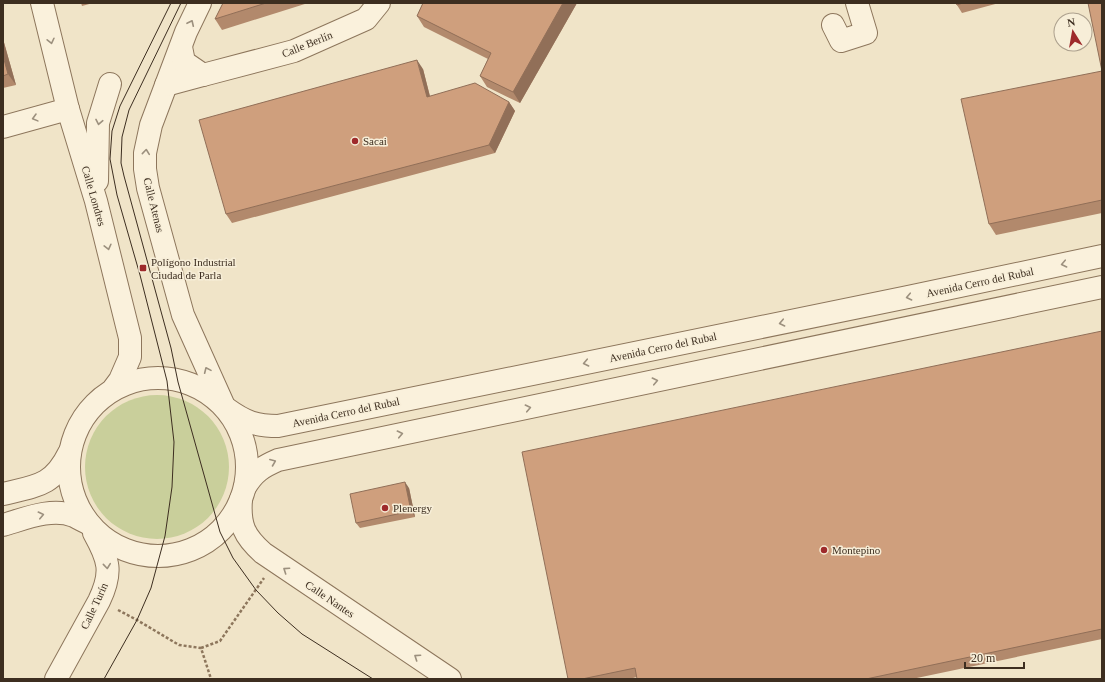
<svg xmlns="http://www.w3.org/2000/svg" width="1105" height="682" viewBox="0 0 1105 682" font-family="Georgia,serif">
<style>
.green{fill:#c9cf9b}
.lines{fill:none;stroke-linecap:round;stroke-linejoin:round}
.minor-casing{stroke:#8d765c;stroke-width:24}
.path{stroke:#8d765c;stroke-width:2.5;stroke-dasharray:3 2;stroke-linecap:butt}
.minor{stroke:#faf1dc;stroke-width:22}
.tram{stroke:#3d2e20;stroke-width:1}
.wall{fill:#b2896c}
.shaded-wall{fill:#916f58}
.building{fill:#cf9f7d;stroke:#916f58}
.oneway{stroke:#9c907e}
.poi-dot{fill:#9e2a2b;stroke:#f7eed8;stroke-width:1.5}
.labels{text-anchor:middle;stroke-width:3;stroke-linejoin:round;paint-order:stroke}
.street-label{font-size:11px;fill:#3d2e20;stroke:#f7eed8}
.poi-label{font-size:11px;fill:#3d2e20;stroke:#f7eed8;text-anchor:start}
</style>
<rect width="100%" height="100%" fill="#f0e4c8"/>
<circle class="green" cx="157" cy="467" r="72"/>
<g class="lines">
<defs>
<g id="minor">
<path d="M 42,3 L 68,109 L 96,201 L 130,338 L 130,357 L 120,380 L 114,388"/>
<path d="M 200,3 L 186,32 L 151,125 L 145,153 L 145,169 L 148,188 L 183,315 L 223,404"/>
<path d="M 833,25 L 841,41 L 866,33 L 857,3"/>
<path d="M 203,75 L 294,51 L 366,19 L 379,3"/>
<path d="M 166,85 L 203,75 L 184,62 L 181,47"/>
<path d="M 3,127 L 68,109"/>
<path d="M 97,181 L 98,123 L 110,84"/>
<circle cx="158" cy="467" r="89"/>
<path d="M 227,409 C 245,422 256,426 278,426 L 908,297 L 1102,256"/>
<path d="M 245,487 C 254,472 262,467 278,460 L 1102,287"/>
<path d="M 3,494 C 36,486 53,486 69,453"/>
<path d="M 241,499 C 239,525 244,536 263,553 L 450,679"/>
<path d="M 3,525 C 24,519 52,507 74,516 C 78,518 83,521 88,523"/>
<path d="M 56,679 L 99,601 C 113,572 109,560 94,533"/>
</g>
</defs>
<use href="#minor" class="minor-casing"/>
<g class="path">
<path d="M 118,610 L 137,620 L 179,645 L 201,648 L 211,679"/>
<path d="M 201,648 L 220,641 L 264,578"/>
</g>
<use href="#minor" class="minor"/>
<g class="tram">
<path d="M 181,3 L 129,110 L 122,137 L 121,163 L 124,176 L 171,348 L 178,382 L 220,532 L 233,558 L 256,590 L 278,613 L 302,634 L 373,679"/>
<path d="M 104,679 L 137,620 L 151,588 L 165,536 L 172,487 L 174,442 L 167,381 L 140,275 L 117,195 L 110,159 L 112,131 L 120,106 L 171,3"/>
</g>
</g>
<g class="wall">
<path d="M 81,3 L 93,3 L 82,6 Z"/>
<path d="M 223,3 L 308,3 L 222,30 L 215,19 Z"/>
<path d="M 423,3 L 577,3 L 520,103 L 487,87 L 480,76 L 488,59 L 424,27 L 417,16 Z"/>
<path d="M 956,3 L 999,3 L 962,13 L 957,5 Z"/>
<path d="M 3,39 L 16,85 L 3,88 Z"/>
<path d="M 423,69 L 430,96 L 509,102 L 515,111 L 495,153 L 232,223 L 226,214 Z"/>
<path d="M 1102,71 L 1102,213 L 996,235 L 989,224 Z"/>
<path d="M 1102,331 L 1102,639 L 912,679 L 637,679 L 637,677 L 629,679 L 568,679 Z"/>
<path d="M 409,488 L 415,517 L 360,528 L 356,523 Z"/>
</g>
<g class="shaded-wall">
<path d="M 563,3 L 577,3 L 520,103 L 513,92 Z"/>
<path d="M 3,39 L 16,85 L 8,74 L 3,56 Z"/>
<path d="M 417,60 L 423,69 L 432,105 L 427,97 Z"/>
<path d="M 509,102 L 515,111 L 495,153 L 489,145 Z"/>
<path d="M 405,482 L 409,488 L 415,517 L 411,511 Z"/>
</g>
<g class="building">
<path d="M 223,3 L 266,3 L 215,19 Z"/>
<path d="M 423,3 L 563,3 L 513,92 L 480,76 L 491,53 L 417,16 Z"/>
<path d="M 956,3 L 963,3 L 957,5 Z"/>
<path d="M 1088,3 L 1102,3 L 1102,71 Z"/>
<path d="M 3,56 L 8,74 L 3,76 Z"/>
<path d="M 417,60 L 427,97 L 475,83 L 509,102 L 489,145 L 226,214 L 199,120 Z"/>
<path d="M 1102,71 L 1102,200 L 989,224 L 961,99 Z"/>
<path d="M 1102,331 L 1102,629 L 866,679 L 637,679 L 635,668 L 582,679 L 568,679 L 522,452 Z"/>
<path d="M 405,482 L 411,511 L 356,523 L 350,494 Z"/>
</g>
<defs><path id="oneway-chevron" d="M-2-3.5L2.5 0L-2 3.5" fill="none" stroke-width="1.6" stroke-linecap="round" stroke-linejoin="round"/></defs>
<g class="oneway">
<use href="#oneway-chevron" transform="translate(191 23) rotate(-65)"/>
<use href="#oneway-chevron" transform="translate(51 41) rotate(77)"/>
<use href="#oneway-chevron" transform="translate(35 118) rotate(165)"/>
<use href="#oneway-chevron" transform="translate(99 122) rotate(101)"/>
<use href="#oneway-chevron" transform="translate(146 152) rotate(-84)"/>
<use href="#oneway-chevron" transform="translate(108 247) rotate(76)"/>
<use href="#oneway-chevron" transform="translate(1064 264) rotate(168)"/>
<use href="#oneway-chevron" transform="translate(909 297) rotate(168)"/>
<use href="#oneway-chevron" transform="translate(782 323) rotate(168)"/>
<use href="#oneway-chevron" transform="translate(586 363) rotate(168)"/>
<use href="#oneway-chevron" transform="translate(207 370) rotate(-114)"/>
<use href="#oneway-chevron" transform="translate(655 381) rotate(-12)"/>
<use href="#oneway-chevron" transform="translate(528 408) rotate(-12)"/>
<use href="#oneway-chevron" transform="translate(400 434) rotate(-12)"/>
<use href="#oneway-chevron" transform="translate(273 462) rotate(-22)"/>
<use href="#oneway-chevron" transform="translate(41 515) rotate(-13)"/>
<use href="#oneway-chevron" transform="translate(107 566) rotate(84)"/>
<use href="#oneway-chevron" transform="translate(286 570) rotate(-146)"/>
<use href="#oneway-chevron" transform="translate(417 657) rotate(-146)"/>
</g>
<g class="poi-dot">
<circle cx="355" cy="141" r="4"/>
<rect x="139" y="264" width="8" height="8" rx="2"/>
<circle cx="385" cy="508" r="4"/>
<circle cx="824" cy="550" r="4"/>
</g>
<g class="labels">
<g class="street-label">
<text transform="translate(307 44) rotate(-22)" y="4">Calle Berlín</text>
<text transform="translate(94 196) rotate(74)" y="4">Calle Londres</text>
<text transform="translate(154 205) rotate(76)" y="4">Calle Atenas</text>
<text transform="translate(980 282) rotate(-12)" y="4">Avenida Cerro del Rubal</text>
<text transform="translate(663 347) rotate(-12)" y="4">Avenida Cerro del Rubal</text>
<text transform="translate(346 412) rotate(-12)" y="4">Avenida Cerro del Rubal</text>
<text transform="translate(330 599) rotate(34)" y="4">Calle Nantes</text>
<text transform="translate(94 606) rotate(-65)" y="4">Calle Turín</text>
</g>
<g class="poi-label">
<text x="363" y="145">Sacai</text>
<text x="151" y="266">Polígono Industrial<tspan x="151" dy="13">Ciudad de Parla</tspan></text>
<text x="393" y="512">Plenergy</text>
<text x="832" y="554">Montepino</text>
</g>
</g>
<rect width="1105" height="682" fill="none" stroke="#3d2e20" stroke-width="8"/>
<g transform="translate(1073 32) rotate(349)"><circle r="19" fill="#f7eed8" stroke="#ada18e"/>
<path d="M0-3L7 15L0 10L-7 15Z" fill="#9e2a2b"/>
<text y="-6" font-size="11" font-weight="bold" text-anchor="middle" fill="#3d2e20">N</text>
</g>
<path d="M965 662v6h59v-6" fill="none" stroke="#3d2e20" stroke-width="2"/>
<text x="971" y="662" font-size="12" fill="#3d2e20" stroke="#f7eed8" stroke-width="3" paint-order="stroke">20 m</text>
</svg>
